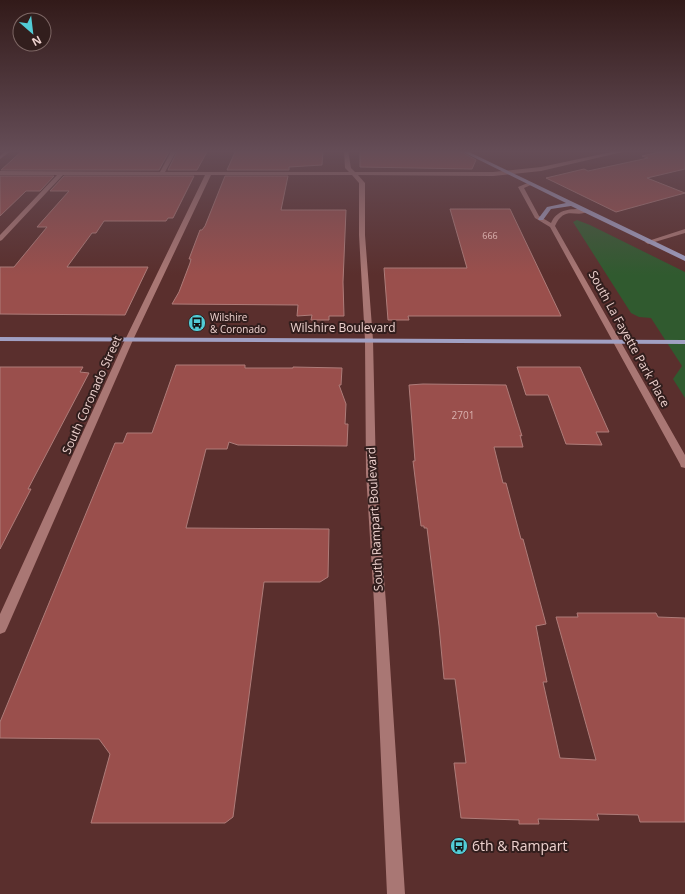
<svg xmlns="http://www.w3.org/2000/svg" width="685" height="894" viewBox="0 0 685 894" font-family="'Open Sans',sans-serif">
<style>
.green{fill:#305a2f}
.building{fill:#9a4f4c;stroke:#ae7c79}
.lines{fill:none;stroke-linecap:round;stroke-linejoin:round}
.minor{fill:#a97774;fill-rule:evenodd}
.major{fill:#a1a0c3;fill-rule:evenodd}
.labels{text-anchor:middle;stroke-width:4;stroke-linejoin:round;paint-order:stroke}
.far-number-label{font-size:9px;fill:#d9b1ae}
.far-poi-label{font-size:10px;fill:#eed2cf;stroke:#321e1d;text-anchor:start}
.number-label{font-size:10px;fill:#d9b1ae}
.street-label{font-size:12px;fill:#eed2cf;stroke:#321e1d}
.near-poi-label{font-size:14px;fill:#eed2cf;stroke:#321e1d;text-anchor:start}
</style>
<rect width="100%" height="100%" fill="#5a2f2d"/>
<path class="green" d="M 577,220 L 590,225 L 685,272 L 685,398 L 673,379 L 682,366 L 651,318 L 639,317 L 631,313 L 573,222 Z"/>
<g class="building">
<path d="M 23,150 L 170,150 L 159,170 L 1,170 Z"/>
<path d="M 178,150 L 208,150 L 197,170 L 168,170 Z"/>
<path d="M 236,150 L 323,150 L 322,165 L 289,167 L 289,170 L 227,170 Z"/>
<path d="M 360,150 L 458,150 L 476,160 L 472,169 L 360,167 Z"/>
<path d="M 669,150 L 685,150 L 685,169 L 647,178 L 685,193 L 616,212 L 546,178 L 584,169 L 588,171 L 648,158 L 642,156 Z"/>
<path d="M 0,176 L 54,176 L 40,191 L 26,191 L 0,216 Z"/>
<path d="M 64,176 L 194,176 L 173,218 L 168,218 L 166,221 L 104,221 L 96,233 L 92,233 L 67,267 L 148,267 L 125,315 L 0,314 L 0,267 L 14,267 L 47,227 L 37,227 L 69,191 L 50,191 Z"/>
<path d="M 225,176 L 288,176 L 281,210 L 346,210 L 343,282 L 344,316 L 329,316 L 329,320 L 311,320 L 312,315 L 297,316 L 298,305 L 172,304 L 179,292 L 190,263 L 191,259 L 189,259 L 200,230 L 202,230 L 205,226 Z"/>
<path d="M 450,209 L 510,209 L 561,316 L 408,316 L 409,320 L 388,320 L 384,268 L 467,268 Z"/>
<path d="M 176,365 L 245,365 L 245,368 L 293,368 L 293,367 L 342,368 L 341,385 L 339,385 L 346,404 L 345,424 L 348,424 L 347,446 L 238,445 L 229,442 L 227,449 L 206,449 L 186,528 L 329,529 L 328,577 L 320,582 L 264,582 L 233,817 L 225,823 L 91,823 L 110,754 L 99,739 L 0,738 L 0,722 L 115,443 L 123,443 L 127,433 L 152,433 Z"/>
<path d="M 0,367 L 83,367 L 80,372 L 89,373 L 28,489 L 31,489 L 0,549 Z"/>
<path d="M 517,367 L 580,367 L 609,432 L 596,432 L 602,445 L 566,444 L 548,395 L 526,395 Z"/>
<path d="M 423,384 L 506,385 L 522,436 L 520,435 L 523,447 L 494,447 L 503,483 L 506,483 L 521,539 L 523,539 L 546,624 L 536,626 L 547,682 L 543,682 L 560,758 L 596,760 L 556,617 L 578,617 L 577,613 L 656,613 L 658,617 L 685,618 L 685,822 L 640,822 L 638,815 L 597,814 L 599,820 L 538,819 L 539,824 L 519,824 L 519,820 L 461,818 L 454,763 L 466,763 L 455,679 L 444,679 L 439,626 L 427,528 L 424,528 L 424,526 L 421,526 L 413,461 L 415,461 L 409,385 Z"/>
</g>
<g class="lines">
<g class="minor">
<path d="M 7,150 L 12,150 L 0,159 L 0,156 Z"/>
<path d="M 172,150 L 177,150 L 165,172 L 349,172 L 345,168 L 344,150 L 348,150 L 351,168 L 355,172 L 493,172 L 541,167 L 621,150 L 631,150 L 541,171 L 493,176 L 358,175 L 365,183 L 365,235 L 373,340 L 376,473 L 386,603 L 405,894 L 387,894 L 374,603 L 366,473 L 365,340 L 359,235 L 359,183 L 352,175 L 211,175 L 133,340 L 7,628 L 5,632 L 0,634 L 0,614 L 125,340 L 205,175 L 63,175 L 2,240 L 0,241 L 0,235 L 57,175 L 0,175 L 0,171 L 160,172 Z"/>
<path d="M 530,182 L 533,184 L 524,188 L 539,216 L 551,223 C 558,208 571,209 586,209 L 589,211 C 576,219 565,204 555,226 L 685,455 L 685,468 L 681,467 L 680,464 L 550,227 L 535,218 L 518,187 Z"/>
<path d="M 685,229 L 685,233 L 648,244 L 645,242 Z"/>
</g>
<g class="major">
<path d="M 459,150 L 465,150 L 685,256 L 685,261 L 571,206 L 551,209 L 543,220 L 539,220 L 538,219 L 547,207 L 566,203 Z"/>
<path d="M 0,337 L 685,340 L 685,344 L 0,341 Z"/>
</g>
</g>
<linearGradient id="sky" x2="0" y2="1"><stop stop-color="#321a19"/><stop offset="0.55" stop-color="#654d57"/><stop offset="1" stop-color="#654d57" stop-opacity="0"/></linearGradient>
<rect width="685" height="275" fill="url(#sky)"/>
<defs>
<symbol id="bus-disc" viewBox="-11 -11 22 22"><circle r="9.5" fill="#52ccd6" stroke="#321e1d"/><path d="M-5-6H5V4H4V6H2V4H-2V6H-4V4H-5ZM-3.5-4V0h7V-4ZM-3.5 1.2v1.5H-2V1.2ZM2 1.2v1.5H3.5V1.2Z" fill="#111"/></symbol>
</defs>
<g fill-rule="evenodd">
<use href="#bus-disc" x="187" y="313" width="20" height="20"/>
<use href="#bus-disc" x="449" y="836" width="20" height="20"/>
</g>
<g class="labels">
<g class="far-number-label">
<text x="490" y="239">666</text>
</g>
<g class="far-poi-label">
<text x="210" y="321">Wilshire<tspan x="210" dy="12">&amp; Coronado</tspan></text>
</g>
<g class="number-label">
<text x="463" y="419">2701</text>
</g>
<g class="street-label">
<text x="343" y="332">Wilshire Boulevard</text>
<text transform="translate(629 339) rotate(61)" y="4">South La Fayette Park Place</text>
<text transform="translate(92 395) rotate(-66)" y="4">South Coronado Street</text>
<text transform="translate(375 519) rotate(-93)" y="4">South Rampart Boulevard</text>
</g>
<g class="near-poi-label">
<text x="472" y="851">6th &amp; Rampart</text>
</g>
</g>
<g transform="translate(32 32) rotate(152)"><circle r="19" fill="#321e1d" stroke="#7d6664"/>
<path d="M0-3L7 15L0 10L-7 15Z" fill="#52ccd6"/>
<text y="-6" font-size="11" font-weight="bold" text-anchor="middle" fill="#eed2cf">N</text>
</g>
</svg>
